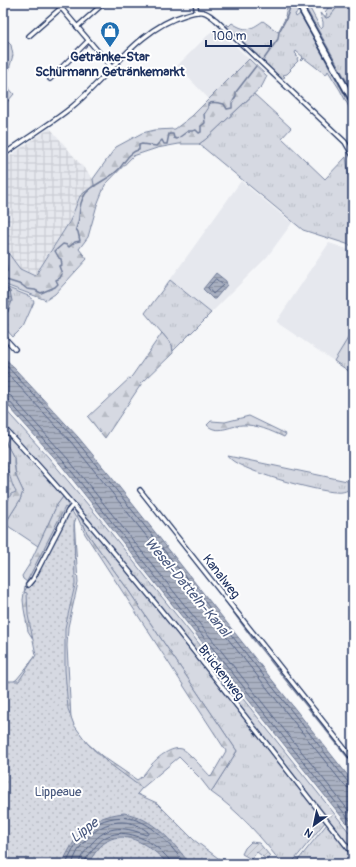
<svg xmlns="http://www.w3.org/2000/svg" width="356" height="867" viewBox="0 0 356 867" font-family="Pangolin,sans-serif">
<style>
.built{fill:#e6e8ee}
.industrial{fill:url(#industrial-grid)}
.grass{fill:url(#grass-tufts);stroke:#7884a0}
.forest{fill:url(#forest-firs);stroke:#7884a0}
.park{fill:url(#park-dots);stroke:#7884a0}
.garden{fill:url(#garden-furrows);stroke:#7884a0}
.water{fill:url(#water-rules);stroke:#707c99}
.lines{fill:none;stroke-linecap:round;stroke-linejoin:round}
.shore{stroke:#546386;stroke-width:1}
.stream{stroke:#707c99;stroke-width:1.5}
.street-casing{stroke:#1b2f5e;stroke-width:6}
.secondary-casing{stroke:#1b2f5e;stroke-width:8}
.street{stroke:#fff;stroke-width:3.5}
.secondary{stroke:#fff;stroke-width:5}
.labels{text-anchor:middle;stroke-width:4;stroke-linejoin:round;paint-order:stroke}
.poi-label{font-size:13px;font-weight:bold;fill:#1b2f5e;stroke:#fff}
.street-label{font-size:13px;fill:#1b2f5e;stroke:#fff}
.park-label{font-size:13px;fill:#4a5a7f;stroke:#fff}
.water-label{font-size:14px;font-style:italic;fill:#4d5c81;stroke:#fff}
</style>
<defs>
<pattern id="industrial-grid" width="8" height="8" patternUnits="userSpaceOnUse"><rect width="8" height="8" fill="#e6e8ee"/><path d="M0 4h8M4 0v8" fill="none" stroke="#c5c7ce"/></pattern>
<pattern id="grass-tufts" width="24" height="20" patternUnits="userSpaceOnUse"><rect width="24" height="20" fill="#d6d9e2"/><path d="M3 7l-1-3M5 7V3M7 7l1-3M15 17l-1-3M17 17v-4M19 17l1-3" fill="none" stroke="#b7bbc4"/></pattern>
<pattern id="forest-firs" width="22" height="20" patternUnits="userSpaceOnUse"><rect width="22" height="20" fill="#d6d9e2"/><path d="M5 1l3.5 6h-7zM16 11l3.5 6h-7z" fill="#b7bbc4"/></pattern>
<pattern id="park-dots" width="8" height="8" patternUnits="userSpaceOnUse"><rect width="8" height="8" fill="#d6d9e2"/><path d="M2 2h.1M6 6h.1" fill="none" stroke="#b7bbc4" stroke-width="1.8" stroke-linecap="round"/></pattern>
<pattern id="garden-furrows" width="10" height="10" patternUnits="userSpaceOnUse"><rect width="10" height="10" fill="#d6d9e2"/><path d="M-1 1l2-2M0 10L10 0M9 11l2-2" fill="none" stroke="#b7bbc4"/></pattern>
<pattern id="water-rules" width="6" height="5" patternUnits="userSpaceOnUse"><rect width="6" height="5" fill="#a9b0c1"/><path d="M0 2.5h6" fill="none" stroke="#8990a0"/></pattern>
</defs>
<rect width="100%" height="100%" fill="#f6f7f9"/>
<filter id="ink" filterUnits="userSpaceOnUse"><feTurbulence type="fractalNoise" baseFrequency=".025" numOctaves="2"/><feDisplacementMap in="SourceGraphic" scale="8" xChannelSelector="R" yChannelSelector="G"/><feConvolveMatrix kernelMatrix="1 2 1 2 8 2 1 2 1" color-interpolation-filters="sRGB"/></filter>
<g filter="url(#ink)">
<g class="built">
<path d="M 216,27 L 249,59 L 209,99 L 177,66 Z"/>
<path d="M 241,181 L 292,223 L 267,257 L 211,313 L 170,280 Z"/>
<path d="M 329,243 L 353,251 L 353,374 L 276,322 Z"/>
</g>
<path class="industrial" d="M 50,128 L 93,179 L 94,185 L 80,196 L 70,221 L 35,276 L 20,269 L 3,246 L 3,163 L 15,152 Z"/>
<g class="grass">
<path d="M 287,3 L 294,3 L 298,12 L 295,14 L 296,17 L 300,14 L 353,110 L 353,115 L 340,90 L 328,71 L 326,75 L 304,58 L 301,61 L 300,60 L 303,57 L 296,51 L 295,53 L 297,55 L 296,56 L 298,57 L 297,59 L 298,61 L 290,69 L 291,70 L 287,74 L 283,75 L 285,77 L 281,79 L 227,28 L 227,24 L 229,26 L 232,23 C 246,32 250,30 263,21 L 278,32 L 286,17 L 285,16 L 287,9 Z"/>
<path d="M 303,3 L 307,3 L 321,29 L 323,27 L 323,22 L 320,13 L 326,18 L 329,17 L 341,3 L 353,3 L 353,92 Z"/>
<path d="M 5,39 L 11,45 L 13,55 L 5,84 L 14,94 L 3,107 L 3,42 Z"/>
<path d="M 254,94 L 291,128 L 282,138 L 325,179 L 346,157 L 349,177 L 353,184 L 353,246 L 303,230 L 199,144 L 206,139 Z"/>
<path d="M 170,280 L 211,313 L 173,351 L 172,345 L 145,313 Z"/>
<path d="M 3,286 L 31,297 L 34,302 L 23,327 L 13,337 L 3,326 Z"/>
<path d="M 353,330 L 353,374 L 334,361 Z"/>
<path d="M 3,407 L 49,458 L 99,518 L 353,837 L 353,851 L 97,529 L 3,424 Z"/>
<path d="M 10,436 L 63,497 L 57,505 L 38,546 L 5,524 L 20,500 L 23,491 L 16,476 L 14,458 L 6,443 Z"/>
<path d="M 228,456 L 347,481 L 353,484 L 351,489 C 346,491 342,493 336,492 C 319,492 235,470 228,456 Z"/>
<path d="M 80,515 L 160,612 L 325,822 L 291,864 L 282,864 C 261,837 240,812 211,792 L 237,751 L 126,587 L 87,533 Z"/>
<path d="M 327,824 L 353,857 L 353,864 L 295,864 Z"/>
</g>
<g class="forest">
<path d="M 332,3 L 341,3 L 329,17 L 326,18 L 325,17 L 327,14 L 325,12 Z"/>
<path d="M 249,59 L 267,76 L 262,86 L 206,139 L 199,144 L 179,144 L 157,148 L 133,156 L 105,185 L 97,205 L 88,237 L 79,249 L 87,259 L 55,294 L 46,300 L 3,284 L 3,246 L 20,269 L 35,276 L 70,221 L 80,196 L 94,185 L 93,179 L 116,147 L 142,133 L 155,130 L 175,129 L 192,116 Z"/>
<path d="M 162,333 L 172,345 L 173,353 L 142,383 L 105,438 L 88,417 L 132,376 Z"/>
<path d="M 249,416 L 286,434 L 284,437 C 271,431 256,424 242,425 C 230,426 217,435 207,425 L 211,421 L 225,422 Z"/>
<path d="M 3,443 L 6,443 L 14,458 L 14,464 L 16,476 L 23,491 L 20,500 L 3,527 Z"/>
<path d="M 63,497 L 68,503 L 68,509 L 74,518 L 78,583 L 68,627 L 67,646 L 71,718 L 74,726 L 86,742 L 102,756 L 137,780 C 144,776 147,769 152,764 C 158,757 172,746 182,749 C 187,750 206,772 211,777 L 226,751 L 85,534 L 74,509 L 80,515 L 87,533 L 126,587 L 237,751 L 211,792 L 200,778 L 179,757 L 135,794 L 13,682 L 17,679 L 38,653 L 33,639 L 28,631 L 24,609 L 23,600 L 25,586 L 27,582 L 23,579 L 22,576 L 29,565 L 57,505 Z"/>
</g>
<g class="park">
<path d="M 3,464 C 11,472 10,483 16,492 L 11,494 L 3,511 Z"/>
<path d="M 65,507 L 72,511 L 76,518 L 74,524 L 75,585 L 65,628 L 65,670 L 68,709 L 74,725 L 88,744 L 107,762 L 142,788 L 137,794 L 157,803 L 194,840 L 218,858 L 238,864 L 3,864 L 3,681 L 19,681 L 36,655 L 28,615 L 27,593 L 24,592 L 27,587 L 25,585 Z"/>
</g>
<path class="garden" d="M 251,842 L 259,843 L 270,856 L 267,860 L 257,852 L 251,859 L 242,854 L 245,848 Z"/>
<g class="water">
<path d="M 216,273 L 226,281 L 227,285 L 215,299 L 213,299 L 203,289 Z"/>
<path d="M 7,289 L 10,291 L 12,301 L 8,312 L 3,313 L 3,290 L 6,290 Z"/>
<path d="M 3,356 L 78,437 L 112,478 L 353,782 L 353,831 L 61,465 L 3,400 Z"/>
<path d="M 124,813 C 153,818 172,841 190,864 L 168,864 C 155,850 131,831 111,839 C 101,843 93,855 88,864 L 62,864 C 76,834 88,817 124,813 Z"/>
</g>
<g class="lines">
<g class="shore">
<path d="M 216,279 L 223,285 L 213,294 L 208,288 Z"/>
<path d="M 3,362 L 75,439 L 109,481 L 348,782 L 353,784"/>
<path d="M 3,369 L 71,442 L 105,484 L 344,785 L 349,788 L 353,789"/>
<path d="M 3,393 L 11,396 L 68,459 L 353,816"/>
<path d="M 3,398 L 8,400 L 64,462 L 353,824"/>
<path d="M 66,864 C 70,856 74,847 79,839 C 99,815 128,810 153,829 C 165,839 176,852 185,864"/>
<path d="M 72,864 C 75,856 78,849 84,842 C 100,822 126,814 148,832 L 148,834 L 146,835 C 121,825 105,825 88,848 C 84,853 80,857 79,864"/>
<path d="M 84,864 C 85,859 89,855 92,851 C 97,844 103,837 111,835 C 129,829 152,841 164,854 C 167,857 170,859 170,864"/>
</g>
<g class="stream">
<path d="M 264,59 L 278,39 L 279,32 L 286,19 L 291,5"/>
<path d="M 3,253 L 5,255 L 7,271 L 3,275"/>
<path d="M 3,279 L 22,285 L 27,289 L 35,290 L 41,293 L 55,287 L 58,284 L 56,280 L 60,278 L 62,274 L 59,266 L 62,265 L 61,259 L 59,258 L 55,251 L 63,244 L 67,245 L 69,247 L 75,242 L 80,241 L 78,232 L 76,229 C 77,225 79,221 79,217 C 80,208 80,201 86,193 C 92,185 111,178 119,169 C 124,163 130,151 139,150 L 139,145 L 142,144 L 156,146 L 162,140 L 164,144 L 167,144 L 169,134 L 173,134 L 174,138 L 177,139 L 188,131 L 192,131 L 196,130 L 199,133 L 201,132 L 201,126 L 205,123 L 204,114 L 208,108 L 208,104 C 214,101 218,103 224,104 L 227,109 L 232,108 L 232,103 L 236,96 L 236,92 L 256,66"/>
<path d="M 218,591 L 253,639 L 353,764"/>
</g>
<defs>
<g id="street">
<path d="M 57,3 L 112,68"/>
<path d="M 195,3 L 197,12"/>
<path d="M 77,27 L 104,3"/>
<path d="M 29,36 L 61,8"/>
<path d="M 50,79 L 88,41"/>
<path d="M 3,155 C 26,138 51,124 73,106 C 109,76 139,28 185,15 C 191,13 197,11 203,12 C 208,13 212,17 216,20 L 345,142 L 353,156"/>
<path d="M 3,336 L 15,349"/>
<path d="M 3,427 C 129,561 239,710 353,854"/>
<path d="M 140,490 L 353,759"/>
<path d="M 28,585 L 33,579 L 68,511 L 73,505"/>
</g>
<path id="secondary" d="M 298,3 L 353,101"/>
</defs>
<use href="#street" class="street-casing"/>
<use href="#secondary" class="secondary-casing"/>
<use href="#street" class="street"/>
<use href="#secondary" class="secondary"/>
</g>
</g>
<defs>
<symbol id="shop-pin" viewBox="-11 -11 22 30"><path d="M0 17L-7.5 6A9.5 9.5 0 1 1 7.5 6Z" fill="#1f6fb2" stroke="#fff"/><path d="M-5-2.5h2.3a2.7 3.5 0 0 1 5.4 0H5L5.5 6h-11ZM-1.5-2.5h3a1.5 2.3 0 0 0-3 0Z" fill="#fff"/></symbol>
</defs>
<g fill-rule="evenodd">
<use href="#shop-pin" x="99" y="20" width="22" height="30"/>
</g>
<g class="labels">
<g class="poi-label">
<text x="110" y="61">Getränke-Star<tspan x="110" dy="15">Schürmann Getränkemarkt</tspan></text>
</g>
<g class="street-label">
<text transform="translate(222 576) rotate(52)" y="5">Kanalweg</text>
<text transform="translate(222 672) rotate(52)" y="5">Brückenweg</text>
</g>
<g class="park-label">
<text x="58" y="796">Lippeaue</text>
</g>
<g class="water-label">
<text transform="translate(188 587) rotate(50)" y="5">Wesel-Datteln-Kanal</text>
<text transform="translate(84 830) rotate(-38)" y="5">Lippe</text>
</g>
</g>
<rect width="356" height="867" fill="none" stroke="#fff" stroke-width="16"/>
<rect x="8" y="8" width="340" height="851" fill="none" stroke="#1b2f5e" stroke-width="1.5" filter="url(#ink)"/>
<g transform="translate(314 825) rotate(213)" stroke="#ffffff" stroke-width="3" paint-order="stroke">
<path d="M0-3L7 15L0 10L-7 15Z" fill="#1b2f5e"/>
<text y="-6" font-size="11" font-weight="bold" text-anchor="middle" fill="#1b2f5e">N</text>
</g>
<path d="M206 40v6h65v-6" fill="none" stroke="#1b2f5e" stroke-width="2"/>
<text x="212" y="40" font-size="12" fill="#1b2f5e" stroke="#ffffff" stroke-width="3" paint-order="stroke">100 m</text>
</svg>
